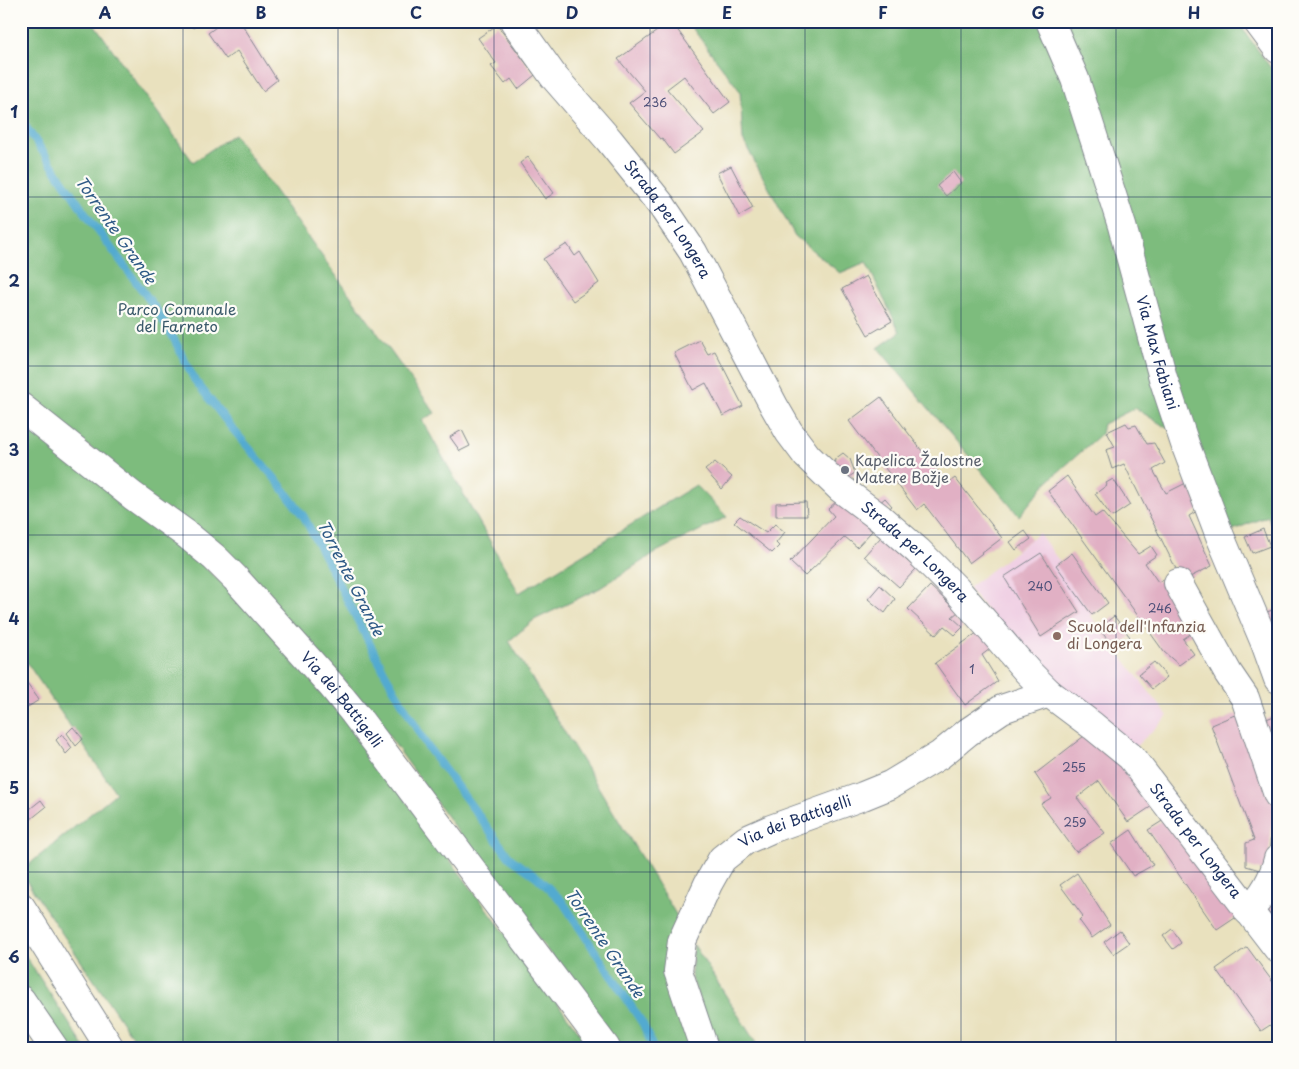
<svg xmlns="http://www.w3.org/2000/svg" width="1299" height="1069" viewBox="0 0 1299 1069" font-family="'Playpen Sans',sans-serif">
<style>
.built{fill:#f0d0e4}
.forest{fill:#7dbc7d;stroke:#4c766e}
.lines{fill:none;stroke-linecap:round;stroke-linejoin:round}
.stream{stroke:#53aad0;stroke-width:8}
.building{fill:#e1b0c4}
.minor-casing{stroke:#82888e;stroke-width:30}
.major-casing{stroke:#82888e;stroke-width:30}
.minor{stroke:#fff;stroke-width:28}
.major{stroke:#fff;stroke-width:28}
.grid{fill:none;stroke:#1b2f5e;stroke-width:1;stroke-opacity:0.55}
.worship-dot{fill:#6b7280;stroke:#fdfcf7;stroke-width:2}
.education-dot{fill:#8d6e63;stroke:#fdfcf7;stroke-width:2}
.labels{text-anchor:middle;stroke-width:4.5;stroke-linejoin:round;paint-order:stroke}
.number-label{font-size:12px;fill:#4c4f78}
.street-label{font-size:15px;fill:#1b2f5e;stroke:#fdfcf7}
.park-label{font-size:15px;fill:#3b5a6b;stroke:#fdfcf7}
.worship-label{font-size:15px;fill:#5b616d;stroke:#fdfcf7;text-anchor:start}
.education-label{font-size:15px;fill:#785e54;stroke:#fdfcf7;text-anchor:start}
.water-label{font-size:16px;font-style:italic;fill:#2f5a86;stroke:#fdfcf7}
.neatline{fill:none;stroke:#1b2f5e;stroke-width:2}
.grid-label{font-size:16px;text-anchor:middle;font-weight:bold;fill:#1b2f5e}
</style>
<rect width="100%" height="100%" fill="#fdfcf7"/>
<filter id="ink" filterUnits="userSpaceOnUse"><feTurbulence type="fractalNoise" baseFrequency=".02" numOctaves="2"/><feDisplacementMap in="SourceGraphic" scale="10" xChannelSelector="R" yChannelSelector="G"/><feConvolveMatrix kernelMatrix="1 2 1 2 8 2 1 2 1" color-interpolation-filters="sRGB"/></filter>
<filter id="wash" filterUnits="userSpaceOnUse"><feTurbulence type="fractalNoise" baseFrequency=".0096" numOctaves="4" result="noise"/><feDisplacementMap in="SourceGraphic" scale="20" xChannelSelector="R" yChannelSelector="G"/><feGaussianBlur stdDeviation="1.12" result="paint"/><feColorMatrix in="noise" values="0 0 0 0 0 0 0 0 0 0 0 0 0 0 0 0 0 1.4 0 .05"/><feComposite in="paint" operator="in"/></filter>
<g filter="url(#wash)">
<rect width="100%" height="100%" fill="#e9e1be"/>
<path class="built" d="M 1039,533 L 1060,562 L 1056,565 L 1092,615 L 1091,616 L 1111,646 L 1113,645 L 1168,716 L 1133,749 L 1042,674 L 968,588 Z"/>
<g class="forest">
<path d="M 21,21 L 92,21 L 193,162 L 234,134 L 435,413 L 422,420 L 519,593 L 696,485 L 727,517 L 658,551 L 600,588 L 534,620 L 509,641 L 680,921 L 696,1048 L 620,1048 L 590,1005 L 494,882 L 371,711 L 289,622 L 106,460 L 21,393 Z"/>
<path d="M 687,21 L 1237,21 L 1278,78 L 1278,544 L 1268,516 L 1228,532 L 1191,434 L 1164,426 L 1135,408 L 1103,424 L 1101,434 L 1047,482 L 1019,516 L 878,348 L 900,332 L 866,262 L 840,273 L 795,236 L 743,140 L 740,91 Z"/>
<path d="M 21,422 L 187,551 L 249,608 L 342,716 L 591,1048 L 140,1048 L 21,873 L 21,871 L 116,793 L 21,654 Z"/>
<path d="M 694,945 L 759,1048 L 715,1048 L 691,975 Z"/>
<path d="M 21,949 L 85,1048 L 65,1048 L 21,981 Z"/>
</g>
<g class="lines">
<path class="stream" d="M 21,120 L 81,207 L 156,309 L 175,341 L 194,379 L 231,427 L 278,482 L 304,517 L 386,675 L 427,746 L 510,858 L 537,877 L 562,901 L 643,1024 L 653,1048"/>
</g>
<g id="blocks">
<g class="building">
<path d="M 188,21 L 202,21 L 193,28 Z"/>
<path d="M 224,21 L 240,21 L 277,80 L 263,91 L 237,51 L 226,59 L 208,33 Z"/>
<path d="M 671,21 L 730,102 L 714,114 L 684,76 L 667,89 L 704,132 L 674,154 L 662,138 L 660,139 L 629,103 L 645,91 L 618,59 Z"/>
<path d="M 497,25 L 535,75 L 518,89 L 511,79 L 505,84 L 491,66 L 496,63 L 478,38 Z"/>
<path d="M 528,157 L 554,193 L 545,199 L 520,163 Z"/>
<path d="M 731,166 L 753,208 L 739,216 L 717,173 Z"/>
<path d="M 953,172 L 961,183 L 946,196 L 937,186 Z"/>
<path d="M 567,244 L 575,256 L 580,252 L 599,283 L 573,301 L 543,259 Z"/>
<path d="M 866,276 L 892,321 L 868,335 L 842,289 Z"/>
<path d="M 700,340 L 708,354 L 715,351 L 743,406 L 723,416 L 706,383 L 693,390 L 674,353 Z"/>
<path d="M 881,397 L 947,484 L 955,478 L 1002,538 L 969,563 L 924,504 L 917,510 L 849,421 Z"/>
<path d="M 1126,423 L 1129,427 L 1136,425 L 1147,444 L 1154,443 L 1165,463 L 1153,470 L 1166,493 L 1188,482 L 1200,509 L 1189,516 L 1212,566 L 1182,581 L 1124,464 L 1112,469 L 1106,450 L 1115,447 L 1107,432 Z"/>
<path d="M 462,430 L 470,446 L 460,451 L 450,437 Z"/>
<path d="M 843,453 L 850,459 L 855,473 L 844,480 L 834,466 L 835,459 Z"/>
<path d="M 715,462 L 732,477 L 722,489 L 705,470 Z"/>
<path d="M 1067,476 L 1095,517 L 1102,512 L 1138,554 L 1151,546 L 1157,555 L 1145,563 L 1158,582 L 1164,579 L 1195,631 L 1183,639 L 1194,654 L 1179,665 L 1164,652 L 1048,491 Z"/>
<path d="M 1113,479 L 1130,505 L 1112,517 L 1095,494 L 1107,485 L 1106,483 Z"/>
<path d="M 885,498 L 892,506 L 885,512 L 878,504 Z"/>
<path d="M 838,500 L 872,531 L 857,547 L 845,537 L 805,576 L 790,562 L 834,516 L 828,509 Z"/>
<path d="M 806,502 L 807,516 L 776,516 L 776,503 Z"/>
<path d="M 740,516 L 766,533 L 775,524 L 785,532 L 776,543 L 779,546 L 772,553 L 734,522 Z"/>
<path d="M 1263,529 L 1270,546 L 1252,553 L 1245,537 Z"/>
<path d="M 1025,531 L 1031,539 L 1016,550 L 1010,542 Z"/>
<path d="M 881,537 L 916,569 L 899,587 L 864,556 Z"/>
<path d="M 1041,553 L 1079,612 L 1041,637 L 1004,577 Z"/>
<path d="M 1072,553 L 1108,603 L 1092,615 L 1056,565 Z"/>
<path d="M 880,585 L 895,599 L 885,613 L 868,599 Z"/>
<path d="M 930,586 L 958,612 L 952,617 L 963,627 L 955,635 L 944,626 L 936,635 L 908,609 Z"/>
<path d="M 1278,608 L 1278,626 L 1270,628 L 1264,613 Z"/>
<path d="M 1114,616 L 1130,637 L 1119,646 L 1116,643 L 1112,646 L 1099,628 Z"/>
<path d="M 981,630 L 994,646 L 982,655 L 998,681 L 965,705 L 935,663 Z"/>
<path d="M 1154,662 L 1167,677 L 1152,689 L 1139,674 Z"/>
<path d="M 23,677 L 39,700 L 21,711 L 21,678 Z"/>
<path d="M 1237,714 L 1274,806 L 1267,872 L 1246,866 L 1246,843 L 1254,840 L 1211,725 Z"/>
<path d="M 1274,716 L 1278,727 L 1278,756 L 1259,722 Z"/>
<path d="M 73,727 L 83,739 L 76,746 L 67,733 Z"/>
<path d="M 1088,733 L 1132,772 L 1155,804 L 1128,822 L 1099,781 L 1077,798 L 1105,833 L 1076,852 L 1041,804 L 1051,798 L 1035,774 Z"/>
<path d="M 62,734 L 72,748 L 66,754 L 56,740 Z"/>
<path d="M 41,800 L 46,807 L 21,827 L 21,816 Z"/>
<path d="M 1167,818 L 1238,916 L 1217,930 L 1148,830 Z"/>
<path d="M 1131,830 L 1153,865 L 1133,876 L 1111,844 Z"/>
<path d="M 1077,873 L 1110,925 L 1092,938 L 1079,920 L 1083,916 L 1060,885 Z"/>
<path d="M 1277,901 L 1278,903 L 1278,926 L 1266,909 Z"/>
<path d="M 1172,929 L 1181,943 L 1173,949 L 1163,936 Z"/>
<path d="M 1120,930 L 1129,943 L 1113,954 L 1104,942 Z"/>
<path d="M 1247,947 L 1278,989 L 1278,1020 L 1261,1031 L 1216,969 Z"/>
</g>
</g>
</g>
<g filter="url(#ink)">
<use href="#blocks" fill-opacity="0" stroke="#82888e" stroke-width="1"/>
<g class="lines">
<defs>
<g id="minor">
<path id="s1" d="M 514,21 L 554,77 L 609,140 L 662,206 L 693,252 L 774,406 L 789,432 L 807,456 L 840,488 L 880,518 L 918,551 L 956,589 L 1027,671 L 1049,693 L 1093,726 L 1131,757 L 1278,949"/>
<path id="s2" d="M 1050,21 L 1075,79 L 1122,226 L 1163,378 L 1185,444 L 1220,536 L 1265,643 L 1278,679"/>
<path id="s3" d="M 21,407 L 133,496 L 186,534 L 215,558 L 235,578 L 332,686 L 354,713 L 606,1048"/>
<path d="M 1178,583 L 1228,673 L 1245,698 L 1278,795"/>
<path d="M 1248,911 C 1263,896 1273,880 1278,859"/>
<path d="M 21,1000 L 54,1048"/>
<path id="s4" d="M 704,1048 L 678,971 L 682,941 L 708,884 L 722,859 L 746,840 L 771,829 L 863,796 L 890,785 L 940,755 L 968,732 L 1002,709 L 1049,693"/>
</g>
<g id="major">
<path d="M 1257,21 L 1278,49"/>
<path d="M 21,907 L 110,1048"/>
</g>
</defs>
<use href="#minor" class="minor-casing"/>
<use href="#major" class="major-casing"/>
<use href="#minor" class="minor"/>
<use href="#major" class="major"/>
</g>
</g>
<path class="grid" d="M 183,21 L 183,1048M 338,21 L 338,1048M 494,21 L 494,1048M 650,21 L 650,1048M 805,21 L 805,1048M 961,21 L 961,1048M 1116,21 L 1116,1048M 21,197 L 1278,197M 21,366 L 1278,366M 21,535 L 1278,535M 21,704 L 1278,704M 21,872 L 1278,872"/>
<circle class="worship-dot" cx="845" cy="470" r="5"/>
<circle class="education-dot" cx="1057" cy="636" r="5"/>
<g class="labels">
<g class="number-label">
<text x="655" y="107">236</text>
<text x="1040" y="591">240</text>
<text x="1160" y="613">246</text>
<text x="972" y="674">1</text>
<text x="1074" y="772">255</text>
<text x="1075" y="827">259</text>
</g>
<g class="street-label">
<text dy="5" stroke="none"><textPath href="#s1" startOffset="251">Strada per Longera</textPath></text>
<text dy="5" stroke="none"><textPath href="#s2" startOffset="349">Via Max Fabiani</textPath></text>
<text dy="5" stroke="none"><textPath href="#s1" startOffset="671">Strada per Longera</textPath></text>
<text dy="5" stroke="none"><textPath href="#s3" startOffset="436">Via dei Battigelli</textPath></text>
<text dy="5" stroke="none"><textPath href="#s4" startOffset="286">Via dei Battigelli</textPath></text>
<text dy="5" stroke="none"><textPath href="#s1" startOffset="1076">Strada per Longera</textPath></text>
</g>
<g class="park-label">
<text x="177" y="315">Parco Comunale<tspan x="177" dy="17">del Farneto</tspan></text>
</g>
<g class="worship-label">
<text x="855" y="466">Kapelica Žalostne<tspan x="855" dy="17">Matere Božje</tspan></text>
</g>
<g class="education-label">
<text x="1067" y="632">Scuola dell'Infanzia<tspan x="1067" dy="17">di Longera</tspan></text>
</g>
<g class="water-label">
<text transform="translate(116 230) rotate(55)" y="6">Torrente Grande</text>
<text transform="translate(351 578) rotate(63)" y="6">Torrente Grande</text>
<text transform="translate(605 943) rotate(56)" y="6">Torrente Grande</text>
</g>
</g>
<rect width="1299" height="1069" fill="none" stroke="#fdfcf7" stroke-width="55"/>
<rect x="28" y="28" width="1244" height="1014" class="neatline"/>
<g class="grid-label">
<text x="105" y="19">A</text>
<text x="261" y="19">B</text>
<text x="416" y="19">C</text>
<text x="572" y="19">D</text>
<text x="727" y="19">E</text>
<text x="883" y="19">F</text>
<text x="1038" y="19">G</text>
<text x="1194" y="19">H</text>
<text x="14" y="118">1</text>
<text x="14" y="287">2</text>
<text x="14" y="456">3</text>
<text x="14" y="625">4</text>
<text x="14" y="794">5</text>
<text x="14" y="963">6</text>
</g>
</svg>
